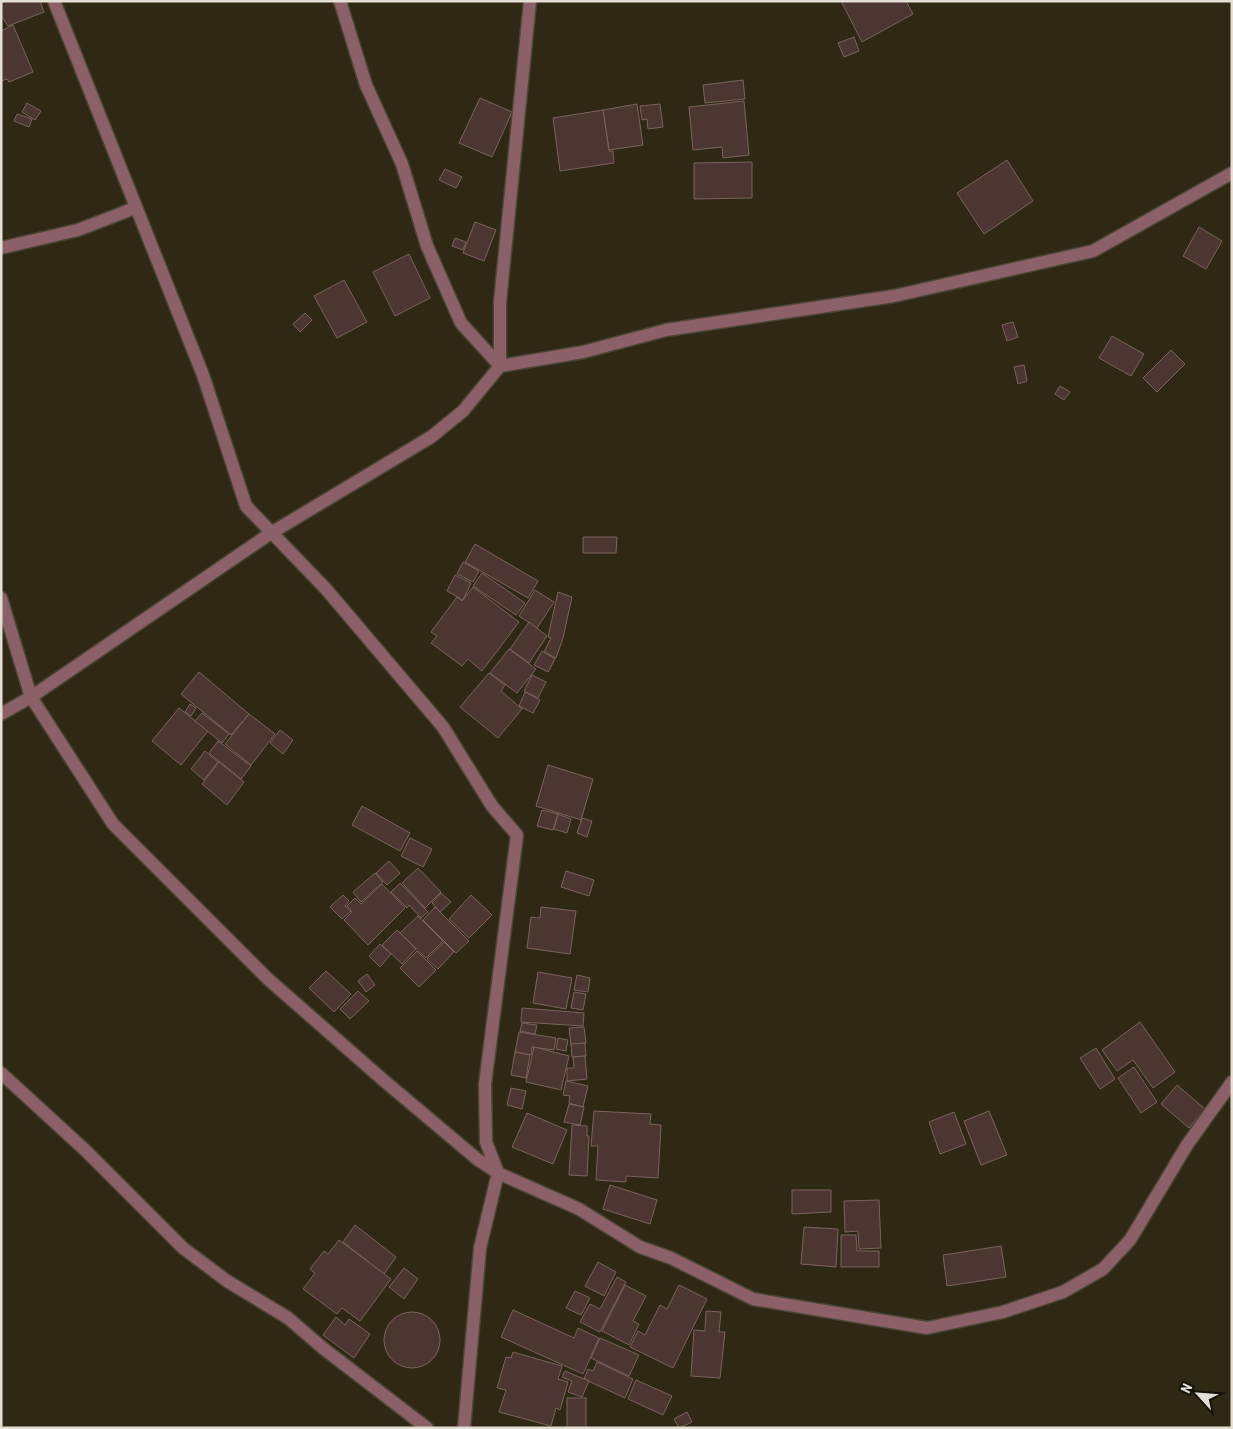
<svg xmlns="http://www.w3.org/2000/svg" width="1233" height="1429" viewBox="0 0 1233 1429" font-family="'Roboto Condensed',sans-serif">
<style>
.building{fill:#4c3632;stroke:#7b635f}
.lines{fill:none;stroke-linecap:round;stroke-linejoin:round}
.minor-casing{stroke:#4b4534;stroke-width:15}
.minor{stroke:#8b6068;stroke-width:12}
</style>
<rect width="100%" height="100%" fill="#2e2815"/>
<g class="building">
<path d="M 1,1 L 40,1 L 44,12 L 8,26 L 1,15 Z"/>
<path d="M 841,1 L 906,1 L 913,14 L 862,42 Z"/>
<path d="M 13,25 L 33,72 L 9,82 L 7,79 L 1,81 L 1,31 Z"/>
<path d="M 854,37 L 859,51 L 844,57 L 838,43 Z"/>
<path d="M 743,80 L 745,99 L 705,103 L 703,85 Z"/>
<path d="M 480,98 L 512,112 L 492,157 L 459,143 Z"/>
<path d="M 744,101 L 749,155 L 723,158 L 722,147 L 693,150 L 689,107 Z"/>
<path d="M 27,103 L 41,111 L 35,120 L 22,112 Z"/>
<path d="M 637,104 L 643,145 L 609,150 L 603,110 Z"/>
<path d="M 660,104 L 663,127 L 648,129 L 647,119 L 642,120 L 640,106 Z"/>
<path d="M 603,110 L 609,151 L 613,151 L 614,163 L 560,171 L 553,118 Z"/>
<path d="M 17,114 L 32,119 L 29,127 L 14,121 Z"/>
<path d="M 1007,160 L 1033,201 L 984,234 L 957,193 Z"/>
<path d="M 752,162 L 752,198 L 694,199 L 694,163 Z"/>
<path d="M 445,169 L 462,177 L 456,188 L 439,180 Z"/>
<path d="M 475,222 L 496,230 L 484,261 L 463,253 Z"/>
<path d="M 1199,227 L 1222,241 L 1206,269 L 1183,256 Z"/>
<path d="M 455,238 L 466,242 L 463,250 L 452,246 Z"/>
<path d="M 409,254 L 430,298 L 395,316 L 373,272 Z"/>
<path d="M 344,280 L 367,322 L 337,338 L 314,296 Z"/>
<path d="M 305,313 L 312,320 L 300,332 L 293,324 Z"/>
<path d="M 1013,322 L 1018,337 L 1007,341 L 1002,325 Z"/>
<path d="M 1112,336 L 1144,354 L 1131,376 L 1099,358 Z"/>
<path d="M 1171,350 L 1185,364 L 1157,392 L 1143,378 Z"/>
<path d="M 1024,365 L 1027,381 L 1018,384 L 1014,367 Z"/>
<path d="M 1060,386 L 1070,392 L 1064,400 L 1055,394 Z"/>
<path d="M 583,537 L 617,537 L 616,553 L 583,553 Z"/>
<path d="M 475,544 L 538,581 L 528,598 L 465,562 Z"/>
<path d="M 463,562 L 479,571 L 473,582 L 457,574 Z"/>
<path d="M 482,573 L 525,603 L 516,615 L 473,586 Z"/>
<path d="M 455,575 L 471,583 L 463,600 L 447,591 Z"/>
<path d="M 473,587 L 519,622 L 482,671 L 468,659 L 462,666 L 431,643 L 437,636 L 431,632 L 457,597 L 462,601 Z"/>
<path d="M 535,590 L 554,602 L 537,628 L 519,616 Z"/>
<path d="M 558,592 L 572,597 L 563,638 L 556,658 L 544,652 L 551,638 L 548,637 Z"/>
<path d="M 529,622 L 547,636 L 529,663 L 510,649 Z"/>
<path d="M 509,649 L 536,669 L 517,693 L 490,673 Z"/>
<path d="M 542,651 L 555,659 L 548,672 L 534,665 Z"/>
<path d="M 199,672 L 249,714 L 231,735 L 181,694 Z"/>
<path d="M 489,673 L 505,685 L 501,691 L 522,709 L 498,738 L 460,707 Z"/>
<path d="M 532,675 L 546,682 L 538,698 L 524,691 Z"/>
<path d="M 525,692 L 540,700 L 533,713 L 519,706 Z"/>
<path d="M 190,704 L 196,708 L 191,716 L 185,712 Z"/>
<path d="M 179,708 L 208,731 L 181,765 L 152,741 Z"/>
<path d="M 202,713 L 229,734 L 222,743 L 195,721 Z"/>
<path d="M 249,714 L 275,734 L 251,765 L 225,744 Z"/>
<path d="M 280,730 L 293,740 L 283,754 L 270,743 Z"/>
<path d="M 218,741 L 251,766 L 241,779 L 209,753 Z"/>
<path d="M 205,751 L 218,762 L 204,780 L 191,769 Z"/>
<path d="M 219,762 L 244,782 L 227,805 L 202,784 Z"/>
<path d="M 548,765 L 593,779 L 581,820 L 536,806 Z"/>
<path d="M 362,806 L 410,833 L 400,851 L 352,825 Z"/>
<path d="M 542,810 L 558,814 L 553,830 L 537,826 Z"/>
<path d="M 558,814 L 571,819 L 567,833 L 554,829 Z"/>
<path d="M 582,818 L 592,821 L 587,837 L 577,833 Z"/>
<path d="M 410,838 L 432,849 L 423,867 L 401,856 Z"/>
<path d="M 389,861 L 400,873 L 387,885 L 376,873 Z"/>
<path d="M 418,868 L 441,892 L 425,908 L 402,883 Z"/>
<path d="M 566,871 L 594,880 L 589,896 L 561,887 Z"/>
<path d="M 375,873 L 383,882 L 361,902 L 353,892 Z"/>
<path d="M 400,883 L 428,912 L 421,918 L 409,905 L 407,908 L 391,892 Z"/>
<path d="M 382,884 L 405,908 L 368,945 L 344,920 L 352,912 L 347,906 L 355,898 L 361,904 Z"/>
<path d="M 441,893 L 451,902 L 440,912 L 432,903 Z"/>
<path d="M 343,895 L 349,901 L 345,906 L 351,911 L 342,919 L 330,907 Z"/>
<path d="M 471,895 L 492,915 L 469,938 L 449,919 Z"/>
<path d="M 435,907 L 469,941 L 456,953 L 423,920 Z"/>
<path d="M 541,907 L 576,911 L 570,954 L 527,948 L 531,917 L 540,918 Z"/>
<path d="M 418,916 L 443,941 L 426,958 L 400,933 Z"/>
<path d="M 397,930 L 416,949 L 402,964 L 382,945 Z"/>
<path d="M 444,942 L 454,952 L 438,969 L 427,959 Z"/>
<path d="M 380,944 L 391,954 L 380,967 L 369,956 Z"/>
<path d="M 417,951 L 436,970 L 419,987 L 400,968 Z"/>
<path d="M 326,971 L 351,994 L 334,1012 L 309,988 Z"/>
<path d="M 538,972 L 572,978 L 566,1009 L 533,1003 Z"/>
<path d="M 367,974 L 375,985 L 366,992 L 358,981 Z"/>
<path d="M 577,975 L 590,978 L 588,992 L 574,990 Z"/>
<path d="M 358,991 L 369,1001 L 350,1019 L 340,1009 Z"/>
<path d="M 574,992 L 586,994 L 583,1010 L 571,1008 Z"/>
<path d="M 522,1008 L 584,1013 L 583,1026 L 521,1022 Z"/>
<path d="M 1140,1022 L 1175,1072 L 1153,1088 L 1133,1060 L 1117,1071 L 1102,1050 Z"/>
<path d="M 522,1023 L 537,1025 L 535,1034 L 520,1031 Z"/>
<path d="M 584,1027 L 586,1043 L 571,1045 L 569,1028 Z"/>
<path d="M 519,1032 L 556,1038 L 554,1050 L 532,1047 L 531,1055 L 515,1052 Z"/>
<path d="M 558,1038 L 568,1040 L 566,1051 L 556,1049 Z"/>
<path d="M 585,1043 L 586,1056 L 572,1057 L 571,1044 Z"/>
<path d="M 534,1047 L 569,1056 L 561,1090 L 526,1082 Z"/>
<path d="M 1096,1048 L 1115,1079 L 1100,1089 L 1080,1058 Z"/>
<path d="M 515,1052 L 530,1055 L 526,1078 L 511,1075 Z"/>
<path d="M 585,1056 L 587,1079 L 567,1081 L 567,1068 L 574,1068 L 573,1057 Z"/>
<path d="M 1134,1067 L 1157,1102 L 1141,1113 L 1118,1078 Z"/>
<path d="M 566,1081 L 588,1086 L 583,1107 L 569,1103 L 570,1096 L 563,1095 Z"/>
<path d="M 1177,1085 L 1205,1109 L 1189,1128 L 1161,1104 Z"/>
<path d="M 511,1088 L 526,1091 L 522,1109 L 507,1105 Z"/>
<path d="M 569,1104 L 584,1107 L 580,1125 L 564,1122 Z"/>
<path d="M 594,1111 L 651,1114 L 650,1124 L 661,1125 L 658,1178 L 626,1176 L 626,1182 L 596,1180 L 598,1146 L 591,1146 Z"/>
<path d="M 989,1111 L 1007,1155 L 981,1165 L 964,1121 Z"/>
<path d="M 954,1112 L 966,1144 L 940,1154 L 929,1122 Z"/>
<path d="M 527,1113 L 567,1130 L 553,1164 L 512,1147 Z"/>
<path d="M 572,1125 L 587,1126 L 587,1136 L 589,1136 L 587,1176 L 569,1175 Z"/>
<path d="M 610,1185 L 657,1200 L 650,1224 L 603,1209 Z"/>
<path d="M 792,1190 L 831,1190 L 831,1212 L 792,1214 Z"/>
<path d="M 879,1200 L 881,1248 L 859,1249 L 858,1231 L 845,1232 L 844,1201 Z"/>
<path d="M 355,1225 L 396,1257 L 384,1274 L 343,1242 Z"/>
<path d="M 804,1227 L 838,1229 L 836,1267 L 801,1264 Z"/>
<path d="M 841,1235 L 856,1235 L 857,1251 L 879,1251 L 879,1267 L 841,1267 Z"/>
<path d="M 339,1240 L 391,1279 L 360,1321 L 342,1308 L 337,1314 L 303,1289 L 315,1273 L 310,1269 L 324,1251 L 328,1254 Z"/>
<path d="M 1001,1246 L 1006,1277 L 947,1286 L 943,1255 Z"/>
<path d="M 598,1262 L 616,1272 L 604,1296 L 585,1286 Z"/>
<path d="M 404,1268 L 418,1279 L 404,1299 L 389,1287 Z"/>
<path d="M 617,1277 L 626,1282 L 600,1332 L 580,1322 L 590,1304 L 600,1309 Z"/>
<path d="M 625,1285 L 646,1296 L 633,1321 L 639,1324 L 629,1345 L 602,1331 Z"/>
<path d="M 679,1285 L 707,1299 L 673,1368 L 630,1347 L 638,1331 L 645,1335 L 660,1305 L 667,1309 Z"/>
<path d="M 575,1291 L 590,1298 L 581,1315 L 566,1308 Z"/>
<path d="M 513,1310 L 574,1338 L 578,1328 L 599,1338 L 583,1374 L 501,1337 Z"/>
<path d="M 706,1311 L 721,1312 L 719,1332 L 725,1332 L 720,1378 L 691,1376 L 694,1330 L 705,1331 Z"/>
<circle cx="412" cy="1340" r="28"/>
<path d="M 336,1317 L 345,1325 L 349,1319 L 370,1334 L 354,1358 L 323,1335 Z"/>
<path d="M 600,1338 L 639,1355 L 629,1376 L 591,1358 Z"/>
<path d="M 513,1352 L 562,1366 L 558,1379 L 568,1382 L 560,1410 L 556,1408 L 551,1426 L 499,1412 L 506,1390 L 497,1388 L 506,1357 L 511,1358 Z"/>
<path d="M 597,1362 L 633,1379 L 625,1398 L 584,1379 L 588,1369 L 593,1371 Z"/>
<path d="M 565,1371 L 589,1381 L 582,1397 L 568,1392 L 572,1381 L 562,1377 Z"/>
<path d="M 636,1380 L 672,1396 L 663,1415 L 628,1399 Z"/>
<rect x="567" y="1398" width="19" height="30"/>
<path d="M 687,1412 L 692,1422 L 679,1428 L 674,1419 Z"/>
</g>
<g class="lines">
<defs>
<g id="minor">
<path d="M 54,1 L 203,375 L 246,506 L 326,589 L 443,727 L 492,806 L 517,835 L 485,1084 L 486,1142 L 498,1173 L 480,1248 L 464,1428"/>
<path d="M 340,1 L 366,85 L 402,164 L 427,246 L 461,323 L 500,366 L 583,352 L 666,330 L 894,296 L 1093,251 L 1232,173"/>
<path d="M 1,248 L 78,230 L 135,208"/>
<path d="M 1,598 L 31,697 L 113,824 L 268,979 L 382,1079 L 477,1159 L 498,1173 L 579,1209 L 640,1247 L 671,1258 L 753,1299 L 927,1328 L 1003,1312 L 1063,1292 L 1103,1269 L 1130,1240 L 1187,1145 L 1232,1082"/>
<path d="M 1,714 L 31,697 L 271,533 L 431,437 L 463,411 L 500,366 L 500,302 L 530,1"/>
<path d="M 1,1073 L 85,1150 L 183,1248 L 227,1281 L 288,1318 L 324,1349 L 427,1428"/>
</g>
</defs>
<use href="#minor" class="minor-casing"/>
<use href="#minor" class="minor"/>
</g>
<rect width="1233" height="1429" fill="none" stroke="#e3dfd4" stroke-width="5"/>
<g transform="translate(1198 1394) rotate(296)" stroke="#141109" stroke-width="4" paint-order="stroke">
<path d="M0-4L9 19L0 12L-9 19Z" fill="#e3dfd4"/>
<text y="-8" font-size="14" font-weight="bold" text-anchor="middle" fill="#e3dfd4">N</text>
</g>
</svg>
